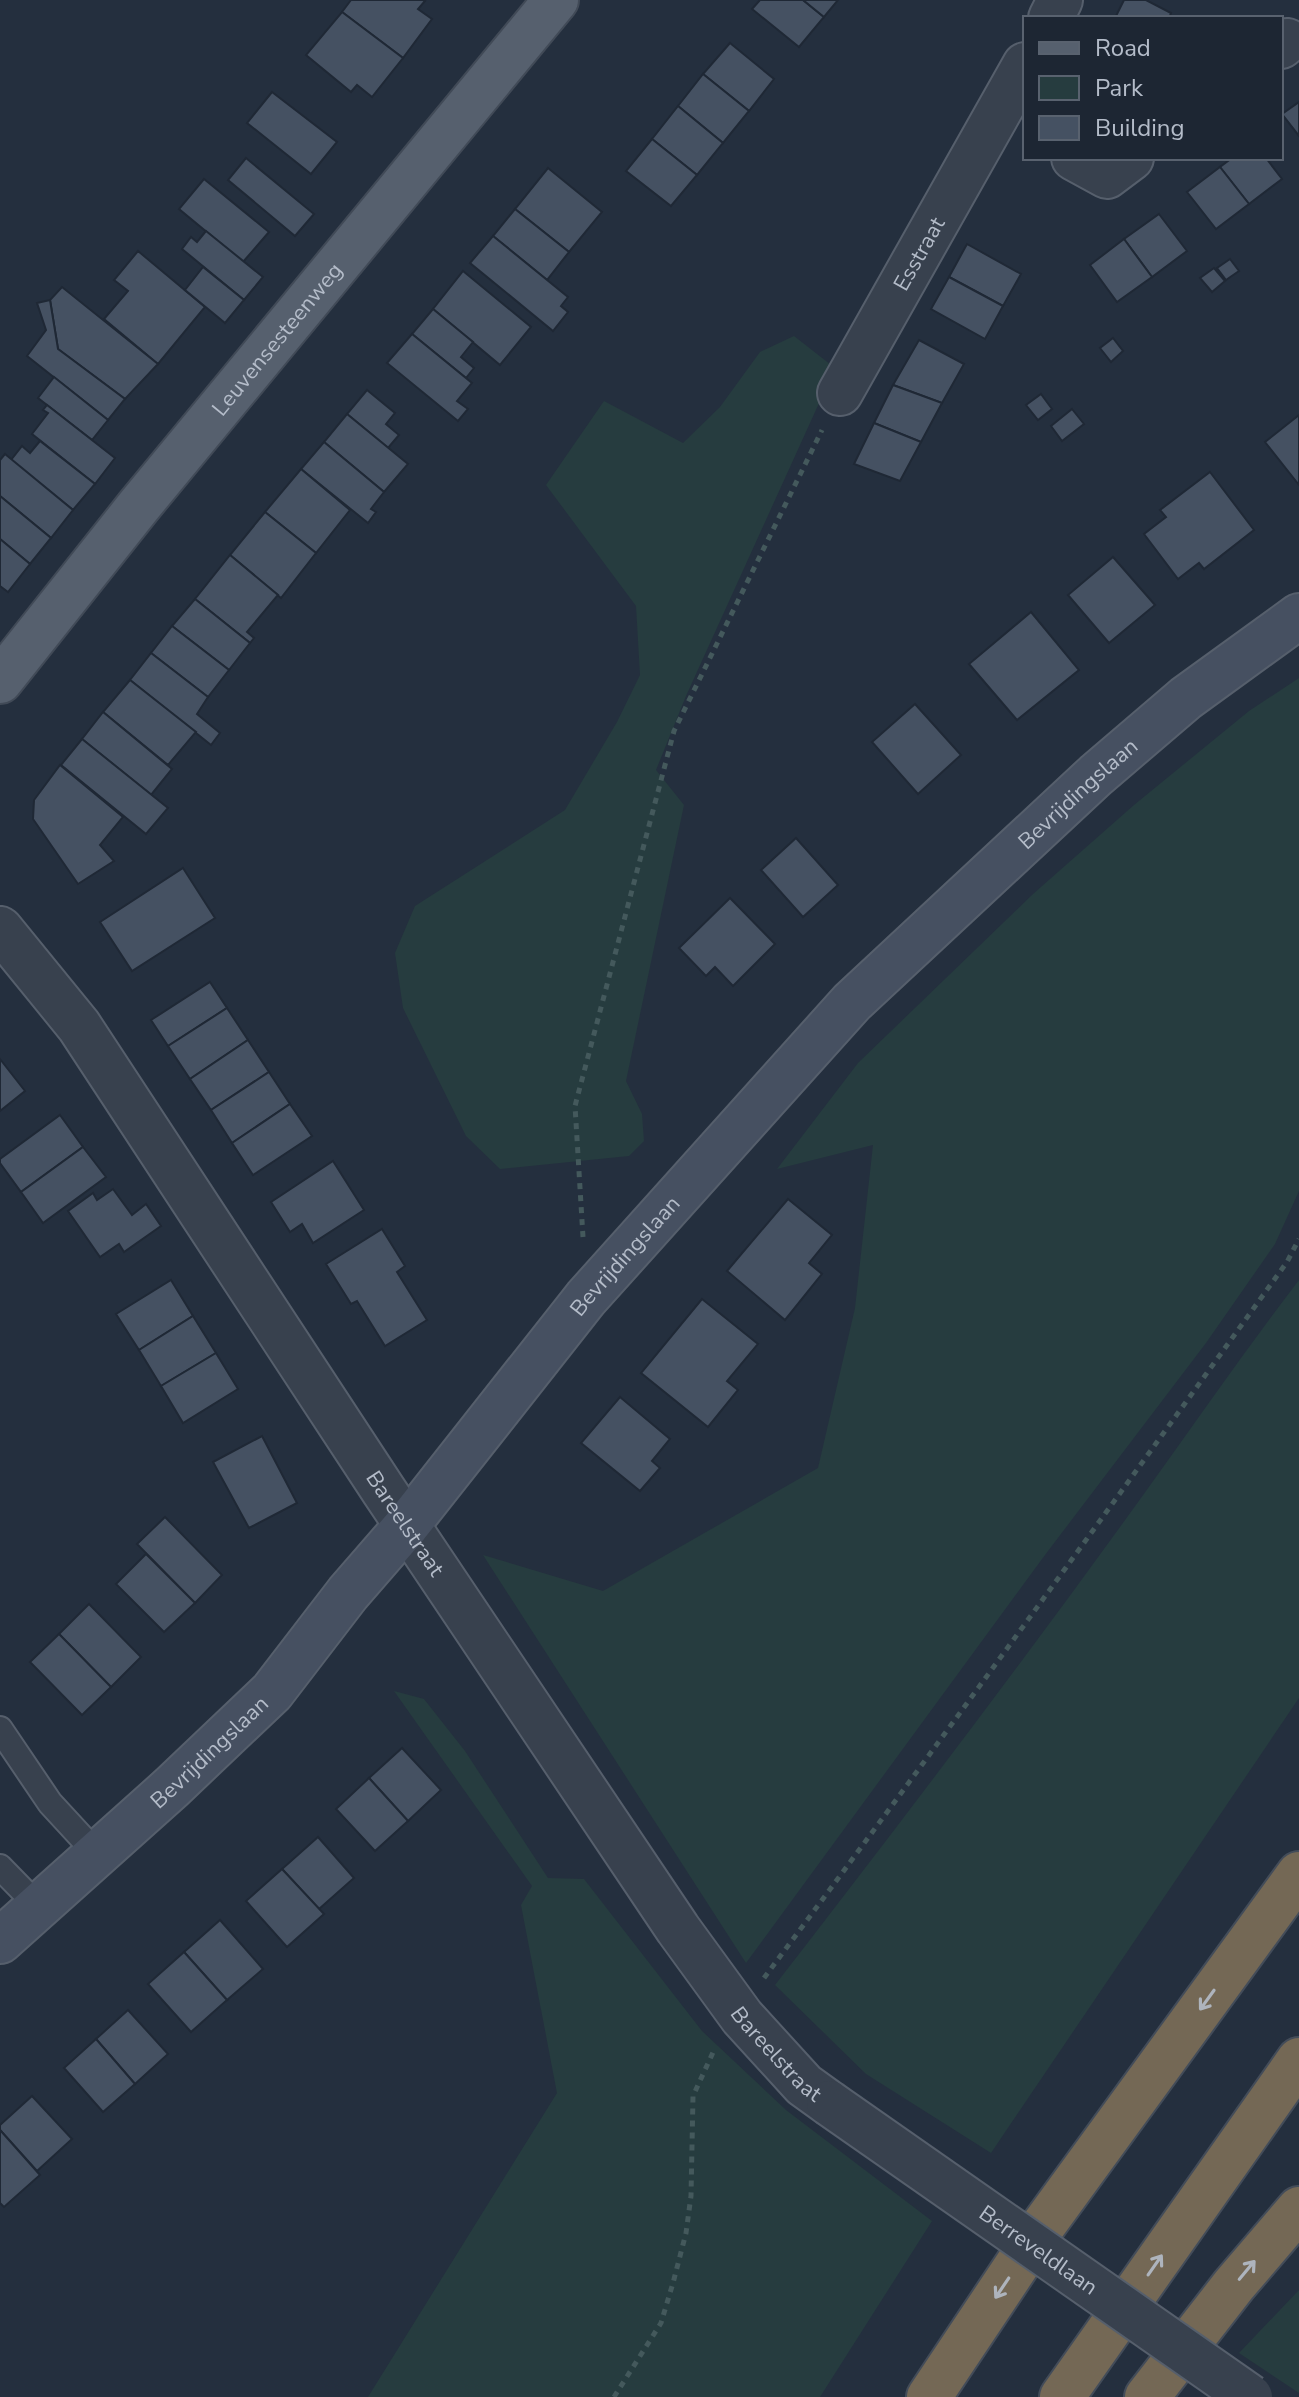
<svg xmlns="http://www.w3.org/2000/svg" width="1299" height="2397" viewBox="0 0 1299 2397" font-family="'Nunito Sans',sans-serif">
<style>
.green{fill:#263c3f}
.building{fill:#455162;stroke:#1f2835;stroke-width:2}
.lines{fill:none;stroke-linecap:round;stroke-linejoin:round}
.lane-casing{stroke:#565f6c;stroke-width:28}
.street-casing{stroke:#565f6c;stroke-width:48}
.secondary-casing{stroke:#565f6c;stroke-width:48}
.primary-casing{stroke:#414a57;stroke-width:48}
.highway-casing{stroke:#434c59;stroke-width:48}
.path{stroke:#44595c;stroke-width:5;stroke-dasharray:6 6;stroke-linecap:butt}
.lane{stroke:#38414e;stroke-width:24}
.street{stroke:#38414e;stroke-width:44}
.secondary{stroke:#465061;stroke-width:44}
.primary{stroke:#56606e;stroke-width:44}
.highway{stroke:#746855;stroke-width:44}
.street-bridge-casing{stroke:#565f6c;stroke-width:48;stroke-linecap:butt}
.street-bridge{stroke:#38414e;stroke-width:44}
.oneway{stroke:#aeb4bd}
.labels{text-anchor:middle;stroke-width:6;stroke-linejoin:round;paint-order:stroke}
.street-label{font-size:22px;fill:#b4bcc9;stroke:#1d2633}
</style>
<rect width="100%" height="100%" fill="#242f3e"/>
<g class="green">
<path d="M 794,336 L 835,368 L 686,696 L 656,770 L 684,805 L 626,1081 L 642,1114 L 644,1141 L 629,1156 L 500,1169 L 466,1136 L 403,1008 L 395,953 L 415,906 L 565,810 L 617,722 L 640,675 L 636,606 L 546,485 L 604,401 L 683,443 L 720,407 L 760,352 Z"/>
<path d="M 1299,678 L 1299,1191 L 1275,1244 L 1206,1343 L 1045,1555 L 746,1963 L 483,1555 L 603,1591 L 818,1468 L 855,1308 L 873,1145 L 777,1169 L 858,1063 L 1033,894 L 1134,805 L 1249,711 Z"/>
<path d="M 1299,1280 L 1299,1698 L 991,2153 L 866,2074 L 775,1985 C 901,1822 1026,1658 1146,1491 C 1197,1420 1246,1349 1299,1280 Z"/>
<path d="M 394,1691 L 424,1699 L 465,1751 L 548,1878 L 584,1879 L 702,2031 L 786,2110 L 932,2221 L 820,2397 L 368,2397 L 557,2093 L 521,1905 L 532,1886 Z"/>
<path d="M 1299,2290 L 1299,2393 L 1239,2353 Z"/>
</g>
<g class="building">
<path d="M 351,0 L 423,0 L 425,1 L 418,9 L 432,19 L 403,58 L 342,12 Z"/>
<path d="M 760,0 L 803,0 L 824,17 L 799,47 L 752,9 Z"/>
<path d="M 803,0 L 838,0 L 824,17 Z"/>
<path d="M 1124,0 L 1146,0 L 1171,13 L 1169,18 L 1115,18 Z"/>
<path d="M 342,12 L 403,58 L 372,97 L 357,85 L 351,92 L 306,55 Z"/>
<path d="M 730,43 L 774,79 L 749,111 L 703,74 Z"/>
<path d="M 703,74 L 749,111 L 723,143 L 678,106 Z"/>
<path d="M 272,92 L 337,142 L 311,174 L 247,123 Z"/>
<path d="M 1299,102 L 1299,136 L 1282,114 Z"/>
<path d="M 678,106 L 723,143 L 697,175 L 652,139 Z"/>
<path d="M 652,139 L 697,175 L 671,206 L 626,171 Z"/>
<path d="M 246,158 L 314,214 L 295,236 L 228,180 Z"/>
<path d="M 1232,158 L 1266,158 L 1282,179 L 1249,204 L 1220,167 Z"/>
<path d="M 1220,167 L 1249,204 L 1216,229 L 1187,192 Z"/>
<path d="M 548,168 L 602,212 L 569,252 L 515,209 Z"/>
<path d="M 204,179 L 269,232 L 243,262 L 179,209 Z"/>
<path d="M 515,209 L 569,252 L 547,280 L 493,236 Z"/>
<path d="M 1159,214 L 1187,251 L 1152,277 L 1124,239 Z"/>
<path d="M 206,231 L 263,277 L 244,300 L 182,249 L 191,237 L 197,242 Z"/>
<path d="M 493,236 L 568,297 L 561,306 L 568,312 L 553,331 L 470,263 Z"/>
<path d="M 1124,239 L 1152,277 L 1117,302 L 1090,265 Z"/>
<path d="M 967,244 L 1021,274 L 1003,306 L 949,277 Z"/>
<path d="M 138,251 L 205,307 L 158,364 L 104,319 L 128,291 L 114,280 Z"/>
<path d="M 1230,259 L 1239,271 L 1226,280 L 1217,268 Z"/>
<path d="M 203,267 L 244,300 L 225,323 L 185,290 Z"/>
<path d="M 1214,268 L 1225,281 L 1212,292 L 1200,278 Z"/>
<path d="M 463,271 L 531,327 L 500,365 L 433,309 Z"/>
<path d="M 949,277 L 1003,306 L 985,339 L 931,309 Z"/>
<path d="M 62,287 L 158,364 L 125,399 L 58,349 L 50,300 Z"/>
<path d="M 50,300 L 58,349 L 125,399 L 108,420 L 27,356 L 46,330 L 37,303 Z"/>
<path d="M 433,309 L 473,342 L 461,357 L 474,368 L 466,378 L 412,334 Z"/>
<path d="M 412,334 L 472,383 L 457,401 L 468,409 L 458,421 L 387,363 Z"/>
<path d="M 1113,338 L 1123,351 L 1111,362 L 1100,348 Z"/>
<path d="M 919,340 L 964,364 L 942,403 L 893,385 Z"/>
<path d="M 54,377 L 108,420 L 92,440 L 38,398 Z"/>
<path d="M 893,385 L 942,403 L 921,442 L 874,423 Z"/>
<path d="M 367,390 L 395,413 L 386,424 L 399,435 L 388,448 L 347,414 Z"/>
<path d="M 1041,394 L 1052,409 L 1038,420 L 1026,405 Z"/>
<path d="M 47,405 L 115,458 L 95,484 L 32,434 L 48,413 L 43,410 Z"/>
<path d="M 1072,409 L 1084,424 L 1062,441 L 1051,426 Z"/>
<path d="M 347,414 L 408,464 L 384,492 L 324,442 Z"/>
<path d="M 1299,415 L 1299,485 L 1265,442 Z"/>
<path d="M 874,423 L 921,442 L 900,481 L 854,464 Z"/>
<path d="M 40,441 L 95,484 L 73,510 L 11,460 L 22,446 L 30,453 Z"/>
<path d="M 324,442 L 384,492 L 371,509 L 376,512 L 368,523 L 301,469 Z"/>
<path d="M 5,454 L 73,510 L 51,538 L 0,496 L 0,460 Z"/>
<path d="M 301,469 L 350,510 L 316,553 L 265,512 Z"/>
<path d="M 1210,472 L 1254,530 L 1204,569 L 1199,563 L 1178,579 L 1144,534 L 1166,517 L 1160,510 Z"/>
<path d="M 0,496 L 51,538 L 30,564 L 0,539 Z"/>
<path d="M 265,512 L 316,553 L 281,598 L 230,555 Z"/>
<path d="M 0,539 L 30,564 L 8,592 L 0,586 Z"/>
<path d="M 230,555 L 278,595 L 247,632 L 254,638 L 250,643 L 195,599 Z"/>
<path d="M 1113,557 L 1155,605 L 1109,643 L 1068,595 Z"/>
<path d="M 195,599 L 250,643 L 229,670 L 172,626 Z"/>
<path d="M 1031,612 L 1079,670 L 1017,720 L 969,664 Z"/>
<path d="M 172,626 L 229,670 L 208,697 L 151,653 Z"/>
<path d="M 151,653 L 208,697 L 197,714 L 220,733 L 211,745 L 130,680 Z"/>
<path d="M 130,680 L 196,732 L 168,765 L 103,712 Z"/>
<path d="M 915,704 L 961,755 L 918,794 L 872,742 Z"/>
<path d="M 103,712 L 172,769 L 151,795 L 82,739 Z"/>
<path d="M 82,739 L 168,808 L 146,834 L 61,765 Z"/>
<path d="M 60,765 L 123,817 L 100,845 L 114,861 L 78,884 L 33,819 L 34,800 Z"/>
<path d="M 796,838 L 838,885 L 803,917 L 761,870 Z"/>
<path d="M 183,868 L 215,918 L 132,971 L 100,922 Z"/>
<path d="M 730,898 L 775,944 L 733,986 L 715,967 L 706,976 L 679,948 Z"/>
<path d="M 210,982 L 227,1008 L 168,1046 L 151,1020 Z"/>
<path d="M 227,1008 L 248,1040 L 190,1079 L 168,1046 Z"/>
<path d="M 248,1040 L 269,1072 L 211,1110 L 190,1079 Z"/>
<path d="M 0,1059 L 25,1091 L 0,1111 Z"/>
<path d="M 269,1072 L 290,1104 L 232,1143 L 211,1110 Z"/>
<path d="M 290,1104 L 312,1136 L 253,1175 L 232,1143 Z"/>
<path d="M 60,1115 L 83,1147 L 21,1192 L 0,1163 L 0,1159 Z"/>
<path d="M 83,1147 L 106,1177 L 43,1223 L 21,1192 Z"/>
<path d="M 333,1161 L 364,1210 L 313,1243 L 302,1224 L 290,1232 L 271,1202 Z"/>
<path d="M 113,1189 L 132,1215 L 146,1204 L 161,1226 L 124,1252 L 119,1244 L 100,1257 L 68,1211 L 93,1193 L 97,1200 Z"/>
<path d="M 788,1199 L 832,1235 L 809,1263 L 822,1274 L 785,1320 L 727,1271 Z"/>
<path d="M 382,1229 L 405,1266 L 397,1272 L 427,1320 L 385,1346 L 357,1301 L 351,1304 L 326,1264 Z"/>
<path d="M 171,1280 L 193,1316 L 139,1350 L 116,1314 Z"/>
<path d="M 702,1299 L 758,1344 L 727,1381 L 738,1390 L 708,1427 L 641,1373 Z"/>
<path d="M 193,1316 L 216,1353 L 161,1386 L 139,1350 Z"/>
<path d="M 216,1353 L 238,1389 L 183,1423 L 161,1386 Z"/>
<path d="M 620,1397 L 670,1439 L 652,1461 L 660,1468 L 640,1491 L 581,1443 Z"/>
<path d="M 262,1436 L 297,1503 L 249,1528 L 213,1462 Z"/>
<path d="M 165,1517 L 222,1575 L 195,1603 L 137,1544 Z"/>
<path d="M 146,1554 L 195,1603 L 164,1632 L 116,1584 Z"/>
<path d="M 89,1604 L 141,1657 L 111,1687 L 59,1634 Z"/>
<path d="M 59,1634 L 111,1687 L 82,1715 L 30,1662 Z"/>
<path d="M 402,1748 L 441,1790 L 408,1821 L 369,1778 Z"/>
<path d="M 369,1778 L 408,1821 L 375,1851 L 336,1809 Z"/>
<path d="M 318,1837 L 354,1878 L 319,1909 L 282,1869 Z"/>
<path d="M 282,1869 L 324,1914 L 287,1947 L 246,1901 Z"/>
<path d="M 220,1920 L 263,1969 L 227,2000 L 184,1952 Z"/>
<path d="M 184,1952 L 227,2000 L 191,2032 L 148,1984 Z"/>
<path d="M 128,2010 L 168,2054 L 135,2084 L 96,2039 Z"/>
<path d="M 96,2039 L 135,2084 L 103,2112 L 64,2068 Z"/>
<path d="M 32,2096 L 72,2139 L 37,2171 L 0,2130 L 0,2125 Z"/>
<path d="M 0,2130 L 40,2175 L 4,2207 L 0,2203 Z"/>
</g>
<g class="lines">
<defs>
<g id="lane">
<path d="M 0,1729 L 50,1803 L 97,1854"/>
<path d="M 0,1867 L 38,1906"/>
</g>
<g id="street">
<path d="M 1051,18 L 1060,0"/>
<path d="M 1281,46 L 1287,41"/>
<path d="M 1074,158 L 1107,176 L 1131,158"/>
<path id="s1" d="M 840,393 L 1025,65"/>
<path id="s2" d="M 0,929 L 79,1026 L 384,1491 L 678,1929 L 742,2017 L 804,2085 L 829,2103"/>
</g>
<g id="secondary">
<path id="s3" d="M 0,1941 L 172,1787 L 272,1692 L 348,1593 L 407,1525 L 586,1298 L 852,1002 L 1096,775 L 1186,698 L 1299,616"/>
</g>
<g id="primary">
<path id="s4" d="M 0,681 L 138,507 L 556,0"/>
</g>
<g id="highway">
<path d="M 929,2397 L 1045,2223 L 1299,1874"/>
<path d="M 1062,2397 L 1299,2060"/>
<path d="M 1147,2397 L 1234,2285 L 1299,2209"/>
</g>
</defs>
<use href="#lane" class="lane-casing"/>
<use href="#street" class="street-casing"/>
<use href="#secondary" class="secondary-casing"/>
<use href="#primary" class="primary-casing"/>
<use href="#highway" class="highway-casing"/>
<g class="path">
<path d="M 583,1237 L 575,1106 L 674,731 L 822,430"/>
<path d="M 764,1978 C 941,1741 1114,1502 1287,1262 L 1299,1239"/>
<path d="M 614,2397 L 661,2323 L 673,2283 L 686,2233 L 691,2196 L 693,2096 L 715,2048"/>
</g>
<use href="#lane" class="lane"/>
<use href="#street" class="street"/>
<use href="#secondary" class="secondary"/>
<use href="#primary" class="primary"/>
<use href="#highway" class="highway"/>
<defs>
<g id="street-bridge">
<path id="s5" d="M 829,2103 L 1250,2397"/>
</g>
</defs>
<use href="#street-bridge" class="street-bridge-casing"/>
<use href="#street-bridge" class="street-bridge"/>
</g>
<defs><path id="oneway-shaft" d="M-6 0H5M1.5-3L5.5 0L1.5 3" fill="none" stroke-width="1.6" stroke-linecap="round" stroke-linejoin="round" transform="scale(2)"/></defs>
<g class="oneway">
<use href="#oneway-shaft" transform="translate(1207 2000) rotate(126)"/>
<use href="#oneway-shaft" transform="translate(1155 2265) rotate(-55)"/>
<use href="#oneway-shaft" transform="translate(1247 2270) rotate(-50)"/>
<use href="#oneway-shaft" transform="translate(1002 2288) rotate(124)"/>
</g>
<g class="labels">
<g class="street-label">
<text dy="8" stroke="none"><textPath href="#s1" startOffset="160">Esstraat</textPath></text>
<text dy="8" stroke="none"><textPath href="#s4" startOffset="440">Leuvensesteenweg</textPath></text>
<text dy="8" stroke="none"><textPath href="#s3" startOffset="1578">Bevrijdingslaan</textPath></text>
<text dy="8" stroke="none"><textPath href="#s3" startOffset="930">Bevrijdingslaan</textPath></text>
<text dy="8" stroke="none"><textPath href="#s2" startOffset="720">Bareelstraat</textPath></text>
<text dy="8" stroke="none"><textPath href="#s3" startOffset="282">Bevrijdingslaan</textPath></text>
<text dy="8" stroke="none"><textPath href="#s2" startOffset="1368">Bareelstraat</textPath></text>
<text dy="8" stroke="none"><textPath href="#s5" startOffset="256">Berreveldlaan</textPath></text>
</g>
</g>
<rect x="1023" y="16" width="260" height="144" fill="#1d2633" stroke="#59626f" stroke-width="2"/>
<rect x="1039" y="42" width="40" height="12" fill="#56606e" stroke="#59626f" stroke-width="2"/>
<text x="1095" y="56" font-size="24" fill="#b4bcc9">Road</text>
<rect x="1039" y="76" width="40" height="24" fill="#263c3f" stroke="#59626f" stroke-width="2"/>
<text x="1095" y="96" font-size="24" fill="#b4bcc9">Park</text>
<rect x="1039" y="116" width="40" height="24" fill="#455162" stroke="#59626f" stroke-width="2"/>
<text x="1095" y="136" font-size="24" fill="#b4bcc9">Building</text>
</svg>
